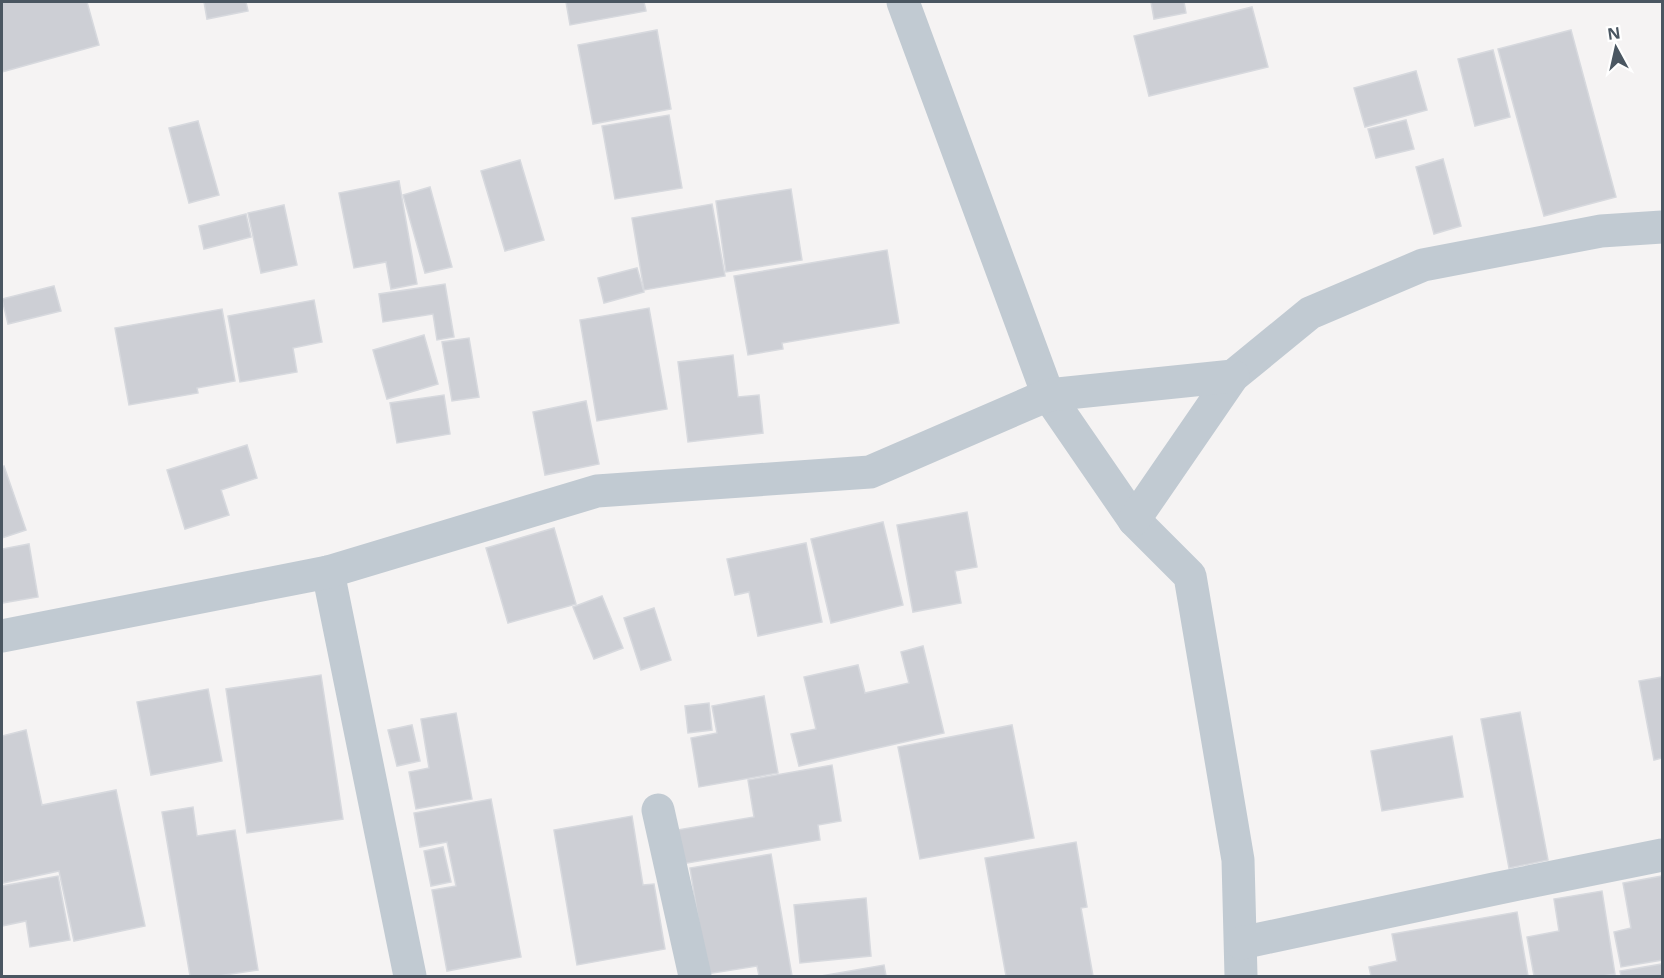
<svg xmlns="http://www.w3.org/2000/svg" width="1664" height="978" viewBox="0 0 1664 978" font-family="'Open Sans',sans-serif">
<style>
.building{fill:#cdcfd5;stroke:#d7d9de;stroke-width:1.5}
.lines{fill:none;stroke-linecap:round;stroke-linejoin:round}
.street{stroke:#c1cad2;stroke-width:33}
</style>
<rect width="100%" height="100%" fill="#f5f3f3"/>
<g class="building">
<path d="M 2,2 L 87,2 L 99,45 L 2,72 Z"/>
<path d="M 204,2 L 246,2 L 248,11 L 207,19 Z"/>
<path d="M 566,2 L 644,2 L 646,11 L 570,25 Z"/>
<path d="M 1151,2 L 1184,2 L 1186,13 L 1154,19 Z"/>
<path d="M 1252,7 L 1268,67 L 1149,96 L 1134,36 Z"/>
<path d="M 657,30 L 671,109 L 593,124 L 578,45 Z"/>
<path d="M 1571,30 L 1616,197 L 1544,216 L 1498,49 Z"/>
<path d="M 1493,50 L 1510,117 L 1475,126 L 1458,59 Z"/>
<path d="M 1416,71 L 1427,110 L 1365,127 L 1354,88 Z"/>
<path d="M 669,115 L 682,188 L 615,199 L 602,126 Z"/>
<path d="M 1406,120 L 1414,149 L 1376,158 L 1368,129 Z"/>
<path d="M 198,121 L 219,195 L 189,203 L 169,128 Z"/>
<path d="M 1443,159 L 1461,226 L 1434,234 L 1416,167 Z"/>
<path d="M 520,160 L 544,240 L 505,251 L 481,171 Z"/>
<path d="M 399,181 L 417,284 L 391,289 L 386,262 L 354,268 L 339,193 Z"/>
<path d="M 430,187 L 452,267 L 425,273 L 403,195 Z"/>
<path d="M 791,189 L 802,260 L 726,272 L 716,201 Z"/>
<path d="M 712,204 L 725,276 L 644,290 L 632,218 Z"/>
<path d="M 284,205 L 297,265 L 261,273 L 248,213 Z"/>
<path d="M 246,214 L 251,237 L 204,249 L 199,226 Z"/>
<path d="M 887,250 L 899,323 L 782,343 L 783,349 L 748,355 L 734,276 Z"/>
<path d="M 637,268 L 644,292 L 604,303 L 598,278 Z"/>
<path d="M 445,284 L 454,337 L 437,340 L 433,314 L 383,322 L 379,294 Z"/>
<path d="M 54,286 L 61,311 L 8,324 L 2,299 Z"/>
<path d="M 314,300 L 322,342 L 293,348 L 297,372 L 240,382 L 228,316 Z"/>
<path d="M 649,308 L 667,409 L 597,421 L 580,320 Z"/>
<path d="M 222,309 L 235,381 L 197,388 L 198,393 L 129,405 L 115,328 Z"/>
<path d="M 424,335 L 438,384 L 387,399 L 373,350 Z"/>
<path d="M 469,338 L 479,397 L 452,401 L 442,342 Z"/>
<path d="M 733,355 L 738,397 L 759,395 L 763,433 L 688,442 L 678,362 Z"/>
<path d="M 444,395 L 450,434 L 397,443 L 390,403 Z"/>
<path d="M 586,401 L 599,464 L 545,475 L 533,412 Z"/>
<path d="M 247,445 L 257,478 L 221,490 L 229,515 L 185,529 L 167,470 Z"/>
<path d="M 4,466 L 26,530 L 2,538 L 2,467 Z"/>
<path d="M 967,512 L 977,567 L 955,571 L 961,603 L 913,612 L 897,525 Z"/>
<path d="M 883,522 L 903,605 L 831,623 L 811,539 Z"/>
<path d="M 554,528 L 576,604 L 508,623 L 486,548 Z"/>
<path d="M 806,543 L 822,622 L 758,636 L 749,592 L 735,595 L 727,559 Z"/>
<path d="M 29,544 L 38,597 L 2,603 L 2,549 Z"/>
<path d="M 602,596 L 623,648 L 594,659 L 573,607 Z"/>
<path d="M 654,608 L 671,660 L 641,670 L 624,618 Z"/>
<path d="M 923,646 L 944,733 L 799,766 L 791,734 L 816,729 L 804,677 L 858,665 L 865,693 L 909,683 L 901,652 Z"/>
<path d="M 321,675 L 343,819 L 247,833 L 226,689 Z"/>
<path d="M 1662,677 L 1662,758 L 1654,760 L 1639,681 Z"/>
<path d="M 208,689 L 222,761 L 151,775 L 137,702 Z"/>
<path d="M 764,696 L 778,773 L 699,787 L 691,738 L 717,733 L 712,706 Z"/>
<path d="M 709,703 L 712,730 L 688,733 L 685,706 Z"/>
<path d="M 1520,712 L 1548,860 L 1509,868 L 1481,719 Z"/>
<path d="M 456,713 L 472,799 L 416,809 L 409,772 L 429,768 L 421,719 Z"/>
<path d="M 412,725 L 420,761 L 397,766 L 388,730 Z"/>
<path d="M 1012,725 L 1034,838 L 920,859 L 898,747 Z"/>
<path d="M 26,730 L 42,805 L 116,790 L 145,926 L 74,941 L 59,871 L 3,883 L 2,736 Z"/>
<path d="M 1452,736 L 1463,797 L 1382,811 L 1371,751 Z"/>
<path d="M 832,765 L 841,821 L 818,825 L 820,840 L 682,864 L 677,830 L 754,817 L 748,780 Z"/>
<path d="M 491,799 L 521,957 L 447,971 L 432,890 L 456,886 L 447,842 L 420,847 L 414,813 Z"/>
<path d="M 193,807 L 197,836 L 235,830 L 258,970 L 218,976 L 190,976 L 162,812 Z"/>
<path d="M 632,816 L 643,885 L 654,884 L 665,949 L 577,965 L 554,830 Z"/>
<path d="M 1076,842 L 1087,907 L 1081,908 L 1093,976 L 1006,976 L 985,858 Z"/>
<path d="M 443,847 L 451,882 L 431,886 L 424,851 Z"/>
<path d="M 771,854 L 792,976 L 759,976 L 757,966 L 707,974 L 690,868 Z"/>
<path d="M 58,876 L 70,940 L 30,947 L 26,921 L 2,926 L 2,886 Z"/>
<path d="M 1662,876 L 1662,960 L 1621,967 L 1614,932 L 1631,928 L 1623,883 Z"/>
<path d="M 1602,891 L 1615,974 L 1602,976 L 1534,976 L 1527,937 L 1559,931 L 1554,899 Z"/>
<path d="M 866,898 L 871,956 L 800,963 L 794,905 Z"/>
<path d="M 1517,912 L 1528,976 L 1371,976 L 1369,967 L 1397,961 L 1392,934 Z"/>
<path d="M 1662,964 L 1662,976 L 1621,976 L 1620,971 Z"/>
<path d="M 884,965 L 886,976 L 821,976 Z"/>
</g>
<g class="lines">
<g class="street">
<path d="M 903,2 L 1048,395 L 1134,520 L 1190,576 L 1238,860 L 1241,976"/>
<path d="M 1134,520 L 1233,376 L 1310,313 L 1423,265 L 1601,231 L 1662,227"/>
<path d="M 328,572 L 410,976"/>
<path d="M 2,636 L 328,572 L 597,491 L 870,472 L 1048,395 L 1233,376"/>
<path d="M 658,810 L 695,976"/>
<path d="M 1241,943 L 1494,889 L 1662,855"/>
</g>
</g>
<rect width="1664" height="978" fill="none" stroke="#4a5661" stroke-width="6"/>
<g transform="translate(1616 48) rotate(352)" stroke="#ffffff" stroke-width="4.5" paint-order="stroke">
<path d="M0-4.5L10 22L0 15L-10 22Z" fill="#4a5661"/>
<text y="-9" font-size="16" font-weight="bold" text-anchor="middle" fill="#4a5661">N</text>
</g>
</svg>
